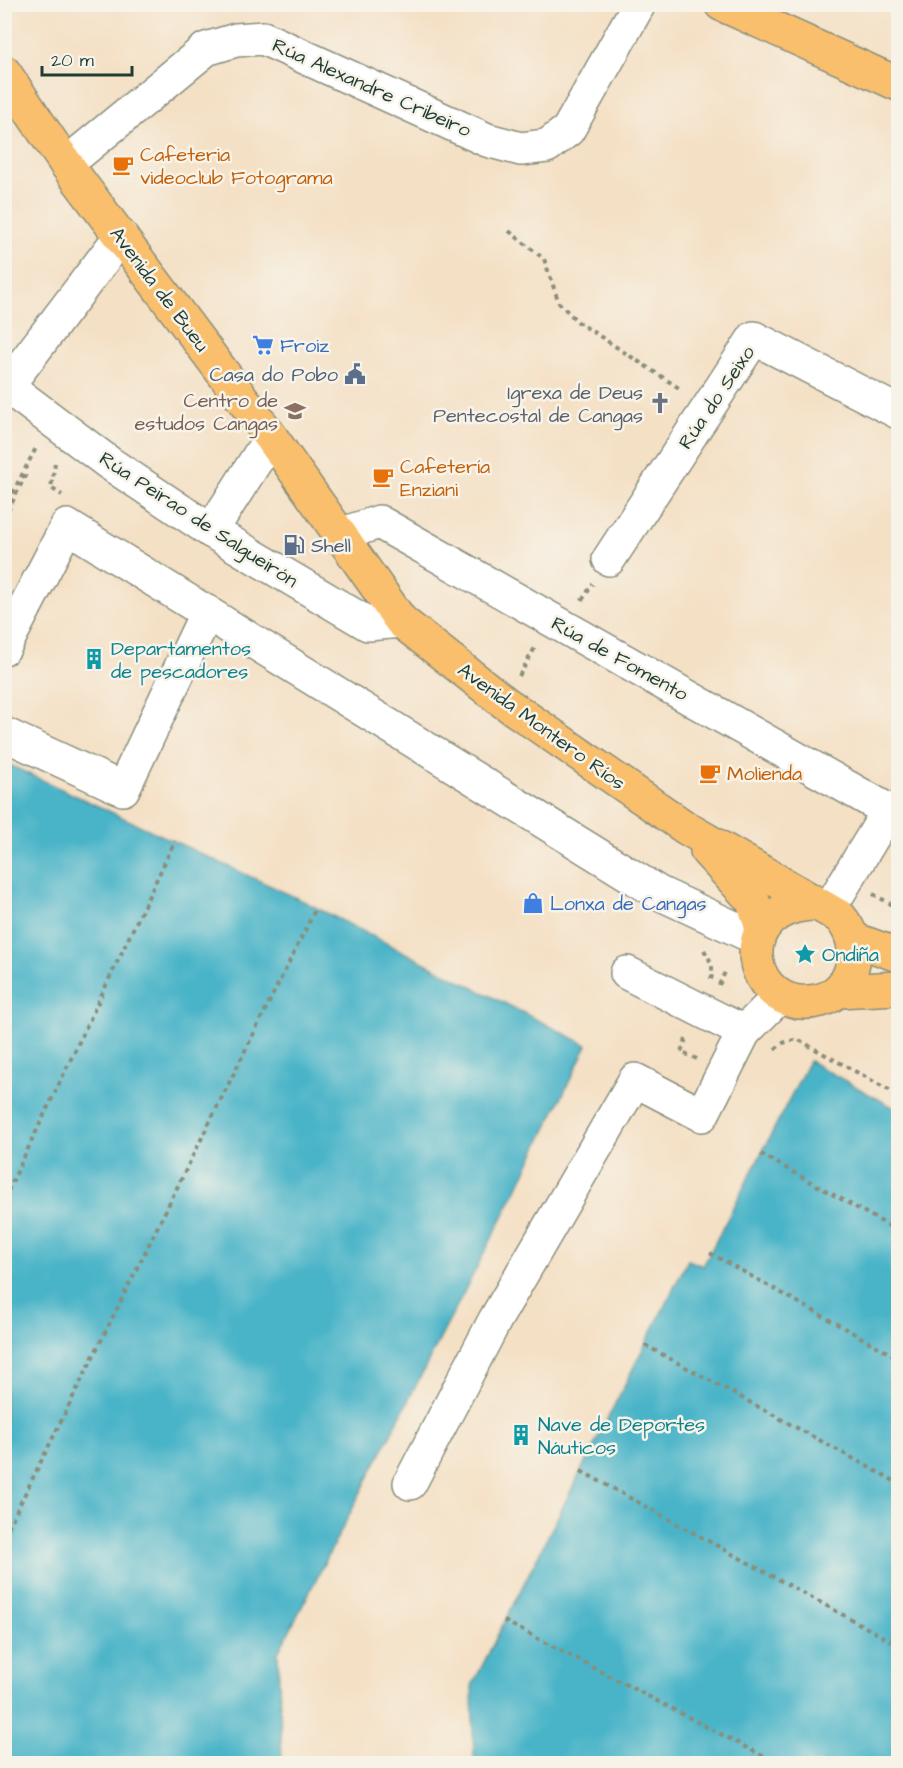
<svg xmlns="http://www.w3.org/2000/svg" width="903" height="1768" viewBox="0 0 903 1768" font-family="'Architects Daughter',sans-serif">
<style>
.water{fill:#4ab4c8;stroke:#34787e;stroke-width:1.5}
.lines{fill:none;stroke-linecap:round;stroke-linejoin:round}
.minor-casing{stroke:#8a8e7c;stroke-width:36}
.major-casing{stroke:#8a8e7c;stroke-width:36}
.path{stroke:#8a8e7c;stroke-width:4;stroke-dasharray:4.5 4.5;stroke-linecap:butt}
.minor{stroke:#fff;stroke-width:33}
.major{stroke:#f9bf6d;stroke-width:33}
.labels{text-anchor:middle;stroke-width:5;stroke-linejoin:round;paint-order:stroke}
.street-label{font-size:20px;fill:#1f3d34;stroke:#f7f3e8}
.food-label{font-size:20px;fill:#c56008;stroke:#f7f3e8;text-anchor:start}
.shop-label{font-size:20px;fill:#366cbe;stroke:#f7f3e8;text-anchor:start}
.service-label{font-size:20px;fill:#4e5e75;stroke:#f7f3e8;text-anchor:end}
.worship-label{font-size:20px;fill:#5b616d;stroke:#f7f3e8;text-anchor:end}
.education-label{font-size:20px;fill:#785e54;stroke:#f7f3e8;text-anchor:end}
.culture-label{font-size:20px;fill:#0d838f;stroke:#f7f3e8;text-anchor:start}
</style>
<rect width="100%" height="100%" fill="#f7f3e8"/>
<filter id="ink" filterUnits="userSpaceOnUse"><feTurbulence type="fractalNoise" baseFrequency=".0167" numOctaves="2"/><feDisplacementMap in="SourceGraphic" scale="12" xChannelSelector="R" yChannelSelector="G"/><feConvolveMatrix kernelMatrix="1 2 1 2 8 2 1 2 1" color-interpolation-filters="sRGB"/></filter>
<filter id="wash" filterUnits="userSpaceOnUse"><feTurbulence type="fractalNoise" baseFrequency=".008" numOctaves="4" result="noise"/><feDisplacementMap in="SourceGraphic" scale="24" xChannelSelector="R" yChannelSelector="G"/><feGaussianBlur stdDeviation="1.35" result="paint"/><feColorMatrix in="noise" values="0 0 0 0 0 0 0 0 0 0 0 0 0 0 0 0 0 1.4 0 .05"/><feComposite in="paint" operator="in"/></filter>
<g filter="url(#wash)">
<rect width="100%" height="100%" fill="#f4e0c5"/>
<g class="water">
<path d="M 5,763 L 303,901 L 587,1045 L 513,1197 L 278,1653 L 282,1763 L 5,1763 Z"/>
<path d="M 809,1061 L 898,1110 L 898,1763 L 474,1763 L 472,1686 L 688,1260 L 703,1266 Z"/>
</g>
</g>
<g filter="url(#ink)">
<g class="lines">
<defs>
<g id="minor">
<path d="M 66,164 L 206,49 L 236,40 L 263,38 L 487,140 L 521,149 L 547,146 L 568,130 L 639,4"/>
<path d="M 4,384 L 109,463 L 211,531 L 368,624 L 401,621"/>
<path d="M 7,386 L 121,236"/>
<path d="M 211,531 L 271,437"/>
<path d="M 339,535 L 379,522 L 898,816"/>
<path d="M 609,559 L 754,338 L 898,412"/>
<path d="M 4,648 L 67,526 L 659,893 L 758,939"/>
<path d="M 4,734 L 123,789 L 207,612"/>
<path d="M 829,909 L 889,810"/>
<path d="M 627,973 L 744,1032"/>
<path d="M 410,1483 L 495,1320 L 635,1080 L 702,1115 L 744,1032 L 780,996"/>
</g>
<g id="major">
<path d="M 721,4 L 898,84"/>
<path d="M 4,72 L 66,164 L 271,437 L 401,621 L 504,702 L 686,828 L 840,917 C 854,934 858,952 850,973 C 846,985 833,997 821,1000 C 748,1019 724,906 815,904"/>
<path d="M 707,851 L 753,901 L 762,928"/>
<path d="M 853,939 L 898,955"/>
<path d="M 837,991 L 898,988"/>
</g>
</defs>
<use href="#minor" class="minor-casing"/>
<use href="#major" class="major-casing"/>
<g class="path">
<path d="M 509,231 L 544,259 L 559,303 L 578,322 L 682,390"/>
<path d="M 55,463 L 51,488 L 62,495"/>
<path d="M 4,509 L 36,448"/>
<path d="M 4,519 L 26,474"/>
<path d="M 582,600 L 593,584"/>
<path d="M 519,676 L 536,646"/>
<path d="M 873,894 L 898,908"/>
<path d="M 704,950 C 711,961 715,969 710,982"/>
<path d="M 719,985 L 726,970"/>
<path d="M 686,1039 L 681,1052 L 697,1059"/>
<path d="M 775,1049 L 783,1043 L 797,1039 L 898,1095"/>
<path d="M 761,1154 L 898,1231"/>
<path d="M 4,1199 L 175,841"/>
<path d="M 710,1253 L 898,1358"/>
<path d="M 645,1345 L 898,1483"/>
<path d="M 581,1471 L 898,1645"/>
<path d="M 4,1536 L 316,908"/>
<path d="M 504,1621 L 778,1764"/>
</g>
<use href="#minor" class="minor"/>
<use href="#major" class="major"/>
</g>
</g>
<defs>
<symbol id="cafe-bare" viewBox="-9 -9 18 18"><path d="M-5.5-4.5H6V0H3Q3 3.5 0 3.5H-2.5Q-5.5 3.5-5.5 0ZM3-3.2v2h1.7v-2ZM-6 4.5H4V6H-6Z" fill="#e8710a" stroke="#f7f3e8" stroke-width="2.5" paint-order="stroke"/></symbol>
<symbol id="supermarket-bare" viewBox="-9 -9 18 18"><path d="M-6-5.5h2.5l.6 2H6L4.5 2H-2.5L-4.4-4H-6ZM-1.5 3.2a1.3 1.3 0 1 0 .1 0ZM3 3.2a1.3 1.3 0 1 0 .1 0Z" fill="#3f7fe0" stroke="#f7f3e8" stroke-width="2.5" paint-order="stroke"/></symbol>
<symbol id="civic-bare" viewBox="-9 -9 18 18"><path d="M-.6-6.5H3V-4.5H.6V-3L4-1V1h2V6H-6V1h2V-1L-.6-3ZM-1.2 2.5V6h2.4V2.5Z" fill="#5c6f8a" stroke="#f7f3e8" stroke-width="2.5" paint-order="stroke"/></symbol>
<symbol id="church-bare" viewBox="-9 -9 18 18"><path d="M-1.2-6h2.4v3.5h3.3v2.4h-3.3V6h-2.4V-.1h-3.3v-2.4h3.3Z" fill="#6b7280" stroke="#f7f3e8" stroke-width="2.5" paint-order="stroke"/></symbol>
<symbol id="school-bare" viewBox="-9 -9 18 18"><path d="M0-5L7-2L0 1L-7-2ZM-4 1L0 2.5L4 1V4Q0 6-4 4Z" fill="#8d6e63" stroke="#f7f3e8" stroke-width="2.5" paint-order="stroke"/></symbol>
<symbol id="fuel-bare" viewBox="-9 -9 18 18"><path d="M-5.5-6h7V0h2V4h1.3V-2.5L3-4.5l.8-.8L6-3V5H2.5V1h-1V6h-7ZM-4.2-4.7v3.2H.2V-4.7Z" fill="#5c6f8a" stroke="#f7f3e8" stroke-width="2.5" paint-order="stroke"/></symbol>
<symbol id="building-bare" viewBox="-9 -9 18 18"><path d="M-4-6H4V6H1V3H-1V6H-4ZM-2.5-4.3h1.7v1.8h-1.7ZM.8-4.3h1.7v1.8H.8ZM-2.5-1h1.7V.8h-1.7ZM.8-1h1.7V.8H.8Z" fill="#0f9aa8" stroke="#f7f3e8" stroke-width="2.5" paint-order="stroke"/></symbol>
<symbol id="shop-bare" viewBox="-9 -9 18 18"><path d="M-5-2.5h2.3a2.7 3.5 0 0 1 5.4 0H5L5.5 6h-11ZM-1.5-2.5h3a1.5 2.3 0 0 0-3 0Z" fill="#3f7fe0" stroke="#f7f3e8" stroke-width="2.5" paint-order="stroke"/></symbol>
<symbol id="sight-bare" viewBox="-9 -9 18 18"><path d="M0-6L1.8-2.2L6-1.7L2.9 1.2L3.7 5.4L0 3.3L-3.7 5.4L-2.9 1.2L-6-1.7L-1.8-2.2Z" fill="#0f9aa8" stroke="#f7f3e8" stroke-width="2.5" paint-order="stroke"/></symbol>
</defs>
<g fill-rule="evenodd">
<use href="#cafe-bare" x="108" y="150" width="30" height="30"/>
<use href="#supermarket-bare" x="248" y="330" width="30" height="30"/>
<use href="#civic-bare" x="340" y="359" width="30" height="30"/>
<use href="#church-bare" x="645" y="388" width="30" height="30"/>
<use href="#school-bare" x="280" y="396" width="30" height="30"/>
<use href="#cafe-bare" x="368" y="462" width="30" height="30"/>
<use href="#fuel-bare" x="279" y="530" width="30" height="30"/>
<use href="#building-bare" x="79" y="644" width="30" height="30"/>
<use href="#cafe-bare" x="695" y="758" width="30" height="30"/>
<use href="#shop-bare" x="518" y="888" width="30" height="30"/>
<use href="#sight-bare" x="790" y="939" width="30" height="30"/>
<use href="#building-bare" x="506" y="1420" width="30" height="30"/>
</g>
<g class="labels">
<g class="street-label">
<text transform="translate(372 87) rotate(24)" y="7">Rúa Alexandre Cribeiro</text>
<text transform="translate(160 289) rotate(53)" y="7">Avenida de Bueu</text>
<text transform="translate(716 397) rotate(-56)" y="7">Rúa do Seixo</text>
<text transform="translate(199 519) rotate(33)" y="7">Rúa Peirao de Salgueirón</text>
<text transform="translate(620 658) rotate(29)" y="7">Rúa de Fomento</text>
<text transform="translate(542 726) rotate(36)" y="7">Avenida Montero Ríos</text>
</g>
<g class="food-label">
<text x="140" y="161">Cafeteria<tspan x="140" dy="23">videoclub Fotograma</tspan></text>
<text x="400" y="473">Cafetería<tspan x="400" dy="23">Enziani</tspan></text>
<text x="727" y="780">Molienda</text>
</g>
<g class="shop-label">
<text x="280" y="352">Froiz</text>
<text x="550" y="910">Lonxa de Cangas</text>
</g>
<g class="service-label">
<text x="338" y="381">Casa do Pobo</text>
<text x="311" y="552" text-anchor="start">Shell</text>
</g>
<g class="worship-label">
<text x="643" y="399">Igrexa de Deus<tspan x="643" dy="23">Pentecostal de Cangas</tspan></text>
</g>
<g class="education-label">
<text x="278" y="407">Centro de<tspan x="278" dy="23">estudos Cangas</tspan></text>
</g>
<g class="culture-label">
<text x="111" y="655">Departamentos<tspan x="111" dy="23">de pescadores</tspan></text>
<text x="822" y="961">Ondiña</text>
<text x="538" y="1431">Nave de Deportes<tspan x="538" dy="23">Náuticos</tspan></text>
</g>
</g>
<rect width="903" height="1768" fill="none" stroke="#f7f3e8" stroke-width="24"/>
<path d="M42 66v9h90v-9" fill="none" stroke="#1f3d34" stroke-width="3"/>
<text x="51" y="66" font-size="18" fill="#1f3d34" stroke="#f7f3e8" stroke-width="4.5" paint-order="stroke">20 m</text>
</svg>
